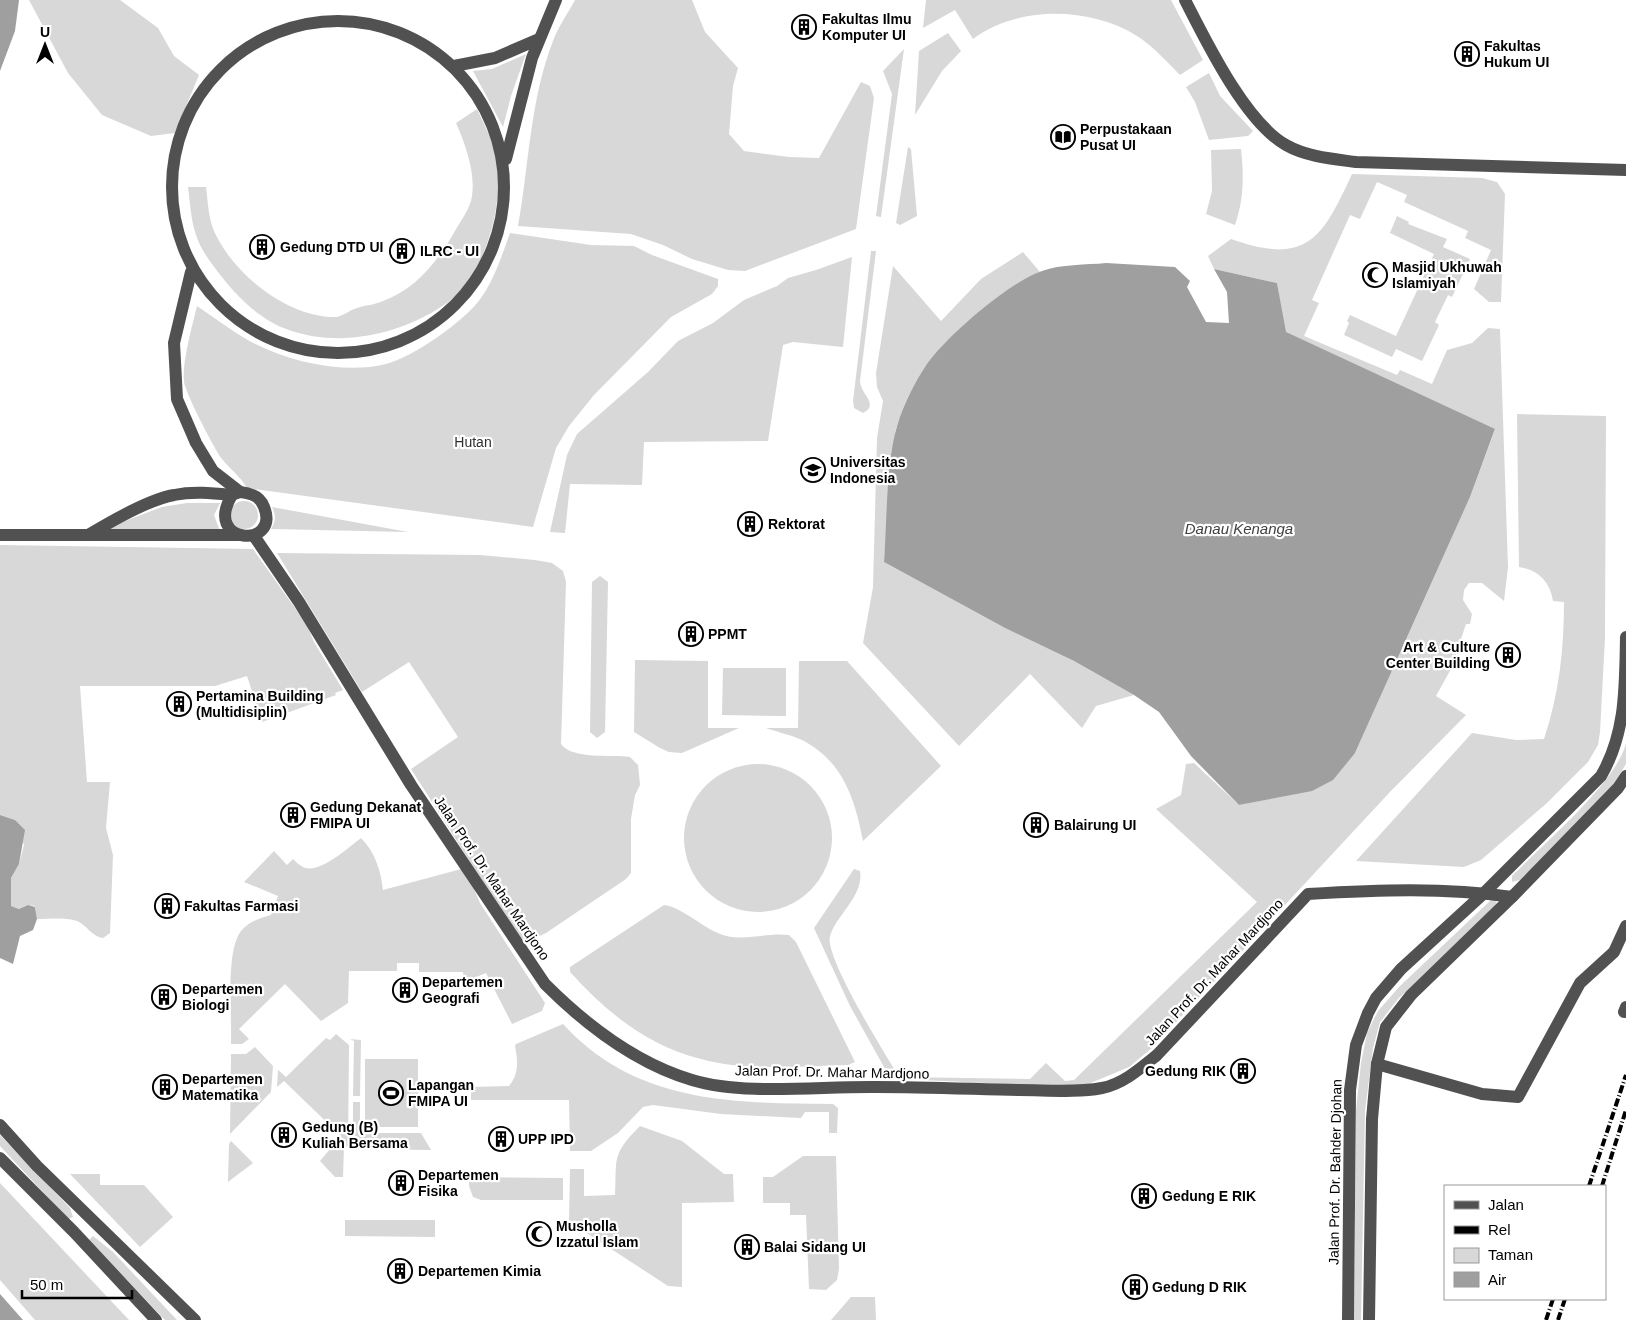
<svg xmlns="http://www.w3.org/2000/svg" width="1626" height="1320" viewBox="0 0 1626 1320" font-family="Arial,sans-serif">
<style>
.green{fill:#d8d8d8}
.water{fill:#9f9f9f}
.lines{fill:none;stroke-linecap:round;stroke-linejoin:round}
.minor{stroke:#515151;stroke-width:12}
.rail{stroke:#000;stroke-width:4;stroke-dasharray:8 2.5 1 2.5;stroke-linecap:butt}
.labels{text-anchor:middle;stroke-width:4.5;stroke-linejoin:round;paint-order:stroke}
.poi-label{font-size:14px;font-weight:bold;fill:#000;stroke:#fff;text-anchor:start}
.park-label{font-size:14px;fill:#2f2f2f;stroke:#fff}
.street-label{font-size:14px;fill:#000;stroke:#fff}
.water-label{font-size:15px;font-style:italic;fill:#404040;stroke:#fff}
</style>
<rect width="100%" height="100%" fill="#fff"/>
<g class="green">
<path d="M 29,0 L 120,0 L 158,28 L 174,56 L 199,75 L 175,133 L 151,136 L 102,115 L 68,73 Z"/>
<path d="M 575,0 L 692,0 L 705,32 L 738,68 L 733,86 L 729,134 L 744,151 L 789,157 L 819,158 L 861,82 L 870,86 L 874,98 L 856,229 L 745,271 L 728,270 L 692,259 L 663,245 L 631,234 L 518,226 C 529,164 530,100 553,41 C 558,27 568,13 575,0 Z"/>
<path d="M 926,0 L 1171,0 L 1203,60 L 1180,75 C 1167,62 1153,46 1137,36 C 1091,7 1017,5 973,39 L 955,10 L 923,28 Z"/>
<path d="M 948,33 L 961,51 L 942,71 L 915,115 L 919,51 Z"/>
<path d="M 904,49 L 881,217 L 876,216 L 892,94 L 883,71 Z"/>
<path d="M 526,54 L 511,96 L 503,127 L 473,71 L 492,69 Z"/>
<path d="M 1209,73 L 1220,96 L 1253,131 L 1248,136 L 1209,140 L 1195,102 L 1186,87 Z"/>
<path d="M 477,109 C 485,126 494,143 497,162 C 504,203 485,274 451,300 C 407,333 342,349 289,330 C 262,321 239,299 222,277 C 212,264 201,251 196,235 C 191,220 190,203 188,187 L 206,187 C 208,202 208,217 214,231 C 233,274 288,318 336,317 C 343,316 350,310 357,308 C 365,305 375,305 383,301 C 416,289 438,261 455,231 C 460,222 468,211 471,201 C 477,176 466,146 456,123 Z"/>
<path d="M 908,147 L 911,149 L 917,216 L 900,225 L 896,223 Z"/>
<path d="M 1241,149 C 1244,176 1244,199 1235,225 L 1206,214 L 1212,191 L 1211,150 Z"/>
<path d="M 1352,174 L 1482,178 L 1497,182 L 1505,194 L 1501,302 L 1489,302 L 1474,289 L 1491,250 L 1465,238 L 1468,231 L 1404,202 L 1407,195 L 1377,182 L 1360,219 L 1350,215 L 1312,300 L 1319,303 L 1304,336 L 1397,375 L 1400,370 L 1432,384 L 1447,350 L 1472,343 L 1488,328 L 1500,329 L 1508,567 L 1504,601 L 1482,583 L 1469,583 L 1464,590 L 1463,600 L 1472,614 L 1470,624 L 1466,624 L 1451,669 L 1436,696 L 1466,715 L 1389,793 L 1152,1048 L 1129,1067 L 1086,1085 L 1026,1085 L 900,1079 L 889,1076 L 850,1006 L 814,928 L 854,869 L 860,871 C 864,896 837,914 830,936 C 824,957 886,1055 899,1077 L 1030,1079 L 1046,1063 L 1065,1081 L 1074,1080 L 1257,902 L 1156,809 L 1181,795 L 1186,764 L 1194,763 L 1239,805 L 1284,796 L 1355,753 L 1470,497 L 1495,430 L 1285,332 L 1277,283 L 1214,269 L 1208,256 L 1231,239 C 1307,266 1322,239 1352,174 Z"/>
<path d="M 1397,216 L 1409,222 L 1408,224 L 1447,239 L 1443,247 L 1470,259 L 1452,297 L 1448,295 L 1435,322 L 1439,325 L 1422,361 L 1396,349 L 1392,357 L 1344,335 L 1349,323 L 1347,321 L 1350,315 L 1396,336 L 1434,254 L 1390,233 Z"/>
<path d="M 510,233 L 591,245 L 634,246 L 652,255 L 718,279 L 718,286 L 712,294 L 671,317 L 594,395 L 569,426 L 556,448 L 533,527 L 247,488 C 240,476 230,469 222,459 C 215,450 185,392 184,382 C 182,362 192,327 197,306 C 221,322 244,341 271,351 C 305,365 350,373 386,364 C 412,358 466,320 481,298 C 495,278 502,255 510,233 Z"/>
<path d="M 871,251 L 876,251 L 860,381 C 860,394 880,404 863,413 L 854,408 L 853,401 Z"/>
<path d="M 1023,252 L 1040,272 C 978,306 919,356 897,425 C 894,434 894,446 893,455 C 888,491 887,527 884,562 L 1005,628 L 1074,661 L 1134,695 L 1096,706 L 1082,728 L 1030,674 L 959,746 L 863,643 L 873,587 L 877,438 L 883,401 L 877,387 L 876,373 L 893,266 L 941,321 L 981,279 Z"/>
<path d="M 852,257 L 843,347 L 793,342 L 783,345 L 768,441 L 644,442 L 642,485 L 570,484 L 565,533 L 550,532 L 567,455 L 577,434 L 648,372 L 678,341 L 713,323 L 744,300 L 777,286 L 788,278 L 816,270 Z"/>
<path d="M 1517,414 L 1606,416 L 1605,638 L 1600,732 L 1598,745 L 1588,762 L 1547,803 L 1481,860 L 1464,867 L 1356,861 L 1472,733 L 1516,740 L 1544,739 C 1559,694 1564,650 1564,602 L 1553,601 C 1550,581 1538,570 1519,567 Z"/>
<circle cx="244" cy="515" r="14"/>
<path d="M 187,503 L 220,503 L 214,515 L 220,531 L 104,529 L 162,507 Z"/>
<path d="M 272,507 L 408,532 L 271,529 C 276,521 276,515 272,507 Z"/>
<path d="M 0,545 L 253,549 L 307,625 L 314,642 L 343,690 L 335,693 L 336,695 L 262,722 L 247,676 L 215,686 L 80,686 L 87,782 L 110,782 L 106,828 L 113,855 L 110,933 L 103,938 C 91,936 88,926 77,921 C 65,917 50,919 37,919 L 35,906 L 28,905 L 19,909 L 11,906 L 11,878 L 19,864 L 24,845 L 15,820 L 0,815 Z"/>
<path d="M 277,553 L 480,555 L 535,560 L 552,563 L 563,571 L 566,582 L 561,744 C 573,760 610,754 630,757 L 638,765 L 640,785 L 635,795 L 631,819 L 631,873 L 626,879 L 546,933 L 531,940 L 519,938 L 411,769 L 458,737 L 409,662 L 362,692 Z"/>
<path d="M 600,576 L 608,582 L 605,732 L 597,738 L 590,732 L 592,582 Z"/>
<path d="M 635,660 L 708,661 L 708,728 L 739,728 L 682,753 L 669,752 L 660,748 L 634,732 Z"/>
<path d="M 799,661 L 847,661 L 941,766 L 863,841 C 855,799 843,761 802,740 C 791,735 777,732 766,728 L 798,728 Z"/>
<path d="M 723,668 L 786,668 L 786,716 L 722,715 Z"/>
<path d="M 1626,744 L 1626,764 L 1613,785 L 1520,880 L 1512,882 L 1512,876 C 1543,844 1614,785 1626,744 Z"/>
<circle cx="758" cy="838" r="74"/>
<path d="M 361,838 C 375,852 381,871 383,890 L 465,868 L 480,903 L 545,1003 L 542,1011 L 512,1024 L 486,973 L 464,982 L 463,972 L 419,972 L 419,963 L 397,963 L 397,971 L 349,971 L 348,1003 L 321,1021 L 285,984 L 239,1029 L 249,1039 L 242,1044 L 231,1044 C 232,1016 226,957 239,934 C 246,923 259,918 271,915 L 278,896 L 244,882 L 274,851 L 287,865 L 293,859 C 296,862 299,865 303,867 C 319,875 349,847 361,838 Z"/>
<path d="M 1491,900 L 1495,900 L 1497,904 L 1399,998 L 1380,1022 L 1373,1048 L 1365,1111 L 1361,1320 L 1354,1320 L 1356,1110 L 1361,1063 L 1367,1033 L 1378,1011 L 1400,986 Z"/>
<path d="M 664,905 C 684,908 702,928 723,935 C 745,942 767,932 789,935 L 796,942 L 855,1062 L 848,1065 C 800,1066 748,1072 701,1059 C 648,1046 606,1012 570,972 L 570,967 Z"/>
<path d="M 563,1024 C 636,1104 733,1103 833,1104 L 838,1108 L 837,1133 L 829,1133 L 829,1112 L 805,1112 L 801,1118 L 721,1114 L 653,1105 L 643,1107 L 618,1133 L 591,1151 L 570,1151 L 569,1100 L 471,1100 L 471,1087 L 509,1086 C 519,1074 518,1061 515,1046 L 516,1044 Z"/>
<path d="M 336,1034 L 349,1045 L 348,1146 L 344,1147 L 343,1177 L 335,1177 L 320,1161 L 341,1136 L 284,1081 L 277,1087 L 278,1070 L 286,1077 L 326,1038 L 330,1040 Z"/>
<path d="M 350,1039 L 361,1040 L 360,1096 L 353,1096 L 354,1041 Z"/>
<path d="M 255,1047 L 273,1066 L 271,1092 L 230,1134 L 231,1054 L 246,1054 Z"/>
<rect x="365" y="1059" width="53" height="68"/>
<path d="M 353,1102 L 360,1102 L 360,1133 L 421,1133 L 431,1150 L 353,1149 Z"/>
<path d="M 640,1126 L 682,1141 L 724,1174 L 733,1174 L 734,1202 L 682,1203 L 682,1287 L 668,1286 L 576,1226 L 569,1220 L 570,1169 L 584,1169 L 584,1196 L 615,1195 C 617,1158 611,1155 640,1126 Z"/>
<path d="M 0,1135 L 70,1208 L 73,1217 L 68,1219 L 0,1146 Z"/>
<path d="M 231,1141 L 253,1163 L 228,1182 L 229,1144 Z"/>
<path d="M 803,1156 L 836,1156 L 839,1269 L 837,1280 L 826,1290 L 809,1289 L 806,1215 L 790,1215 L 790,1203 L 763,1203 L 763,1177 L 773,1177 Z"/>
<path d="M 70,1174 L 100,1174 L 100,1185 L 144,1185 L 173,1217 L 140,1247 Z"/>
<path d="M 469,1177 L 563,1178 L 563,1200 L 481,1200 L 473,1197 L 469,1186 Z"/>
<path d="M 0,1183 L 129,1320 L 35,1320 L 0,1280 Z"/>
<path d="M 345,1220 L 435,1220 L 435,1237 L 345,1236 Z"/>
<path d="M 93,1236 L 113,1252 L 177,1320 L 165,1320 L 89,1240 Z"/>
<path d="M 851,1297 L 875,1297 L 876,1320 L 831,1320 Z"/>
</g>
<g class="water">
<path d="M 0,0 L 19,0 L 15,31 L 0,71 Z"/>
<path d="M 1106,263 L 1175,267 L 1190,281 L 1187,287 L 1206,322 L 1229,323 L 1227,292 L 1214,269 L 1277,283 L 1286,332 L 1495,429 L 1470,497 L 1355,753 L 1333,780 L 1312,791 L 1239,805 L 1191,756 L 1159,712 L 1134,695 L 1074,661 L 1005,628 L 884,562 C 887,522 886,464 897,426 C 903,405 915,382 927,364 C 947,336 1009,282 1042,271 C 1061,264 1086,265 1106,263 Z"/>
<path d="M 0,815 L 15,820 L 25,830 L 19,864 L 11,878 L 11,906 L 19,909 L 28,905 L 35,907 L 37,919 L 33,930 L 20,936 L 13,964 L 0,958 Z"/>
<path d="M 0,1294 L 23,1320 L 0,1320 Z"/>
</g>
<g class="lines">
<g class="minor">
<path d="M 1185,0 C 1206,41 1245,122 1286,145 C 1307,157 1334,159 1356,162 L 1626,170"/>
<circle cx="338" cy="187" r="166"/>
<path d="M 454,66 L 495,58 L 539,39"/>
<path d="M 506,159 L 532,58 L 556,0"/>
<path d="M 191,272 L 174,343 L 177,399 L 196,443 L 213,471 L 240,492"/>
<path d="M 240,492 C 251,493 260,496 264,507 C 281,549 202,545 232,495 Z"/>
<path d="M 90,534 C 110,522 151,499 174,495 C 193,491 212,493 232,495"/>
<path d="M 0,535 L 239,535"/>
<path d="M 254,536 L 299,602 L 411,785 L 545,984 C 586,1025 635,1063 692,1080 C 745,1096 820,1086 876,1087 C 924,1087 972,1089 1019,1090 C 1046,1090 1076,1093 1102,1088 C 1123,1084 1141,1068 1157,1055 L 1308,894 C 1376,890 1445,887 1512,897"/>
<path d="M 1624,1012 L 1626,1007"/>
<path d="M 1377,1064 L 1482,1094 L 1518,1097 L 1580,983 L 1614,952 L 1626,926"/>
<path d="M 0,1125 L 37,1166 L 195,1320"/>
<path d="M 0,1158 L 74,1232 L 156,1320"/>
<path d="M 1348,1320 L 1350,1090 L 1356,1045 L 1368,1013 L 1376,998 L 1401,969 L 1483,894 L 1601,776 C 1626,733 1625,688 1626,637"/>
<path d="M 1369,1320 L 1372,1119 L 1377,1064 L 1386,1027 L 1411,995 L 1512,897 L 1618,788 L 1626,776"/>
</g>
<g class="rail">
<path d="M 1589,1186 L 1626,1075"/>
<path d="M 1602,1186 L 1626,1110"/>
<path d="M 1546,1320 L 1553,1299"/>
<path d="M 1558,1320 L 1565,1299"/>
</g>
</g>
<defs>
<symbol id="building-ring" viewBox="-11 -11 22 22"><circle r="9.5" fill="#fff" stroke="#000" stroke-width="1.5"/><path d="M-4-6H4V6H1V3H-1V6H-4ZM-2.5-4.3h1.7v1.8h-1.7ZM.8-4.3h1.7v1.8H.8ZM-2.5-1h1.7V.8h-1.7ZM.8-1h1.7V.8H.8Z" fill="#000"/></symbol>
<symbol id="library-ring" viewBox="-11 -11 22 22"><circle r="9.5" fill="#fff" stroke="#000" stroke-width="1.5"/><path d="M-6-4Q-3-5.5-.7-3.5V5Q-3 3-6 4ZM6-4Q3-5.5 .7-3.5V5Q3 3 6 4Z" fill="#000"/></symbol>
<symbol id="mosque-ring" viewBox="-11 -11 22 22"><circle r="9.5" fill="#fff" stroke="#000" stroke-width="1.5"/><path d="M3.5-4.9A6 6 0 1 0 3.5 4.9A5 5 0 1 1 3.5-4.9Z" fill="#000"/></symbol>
<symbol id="university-ring" viewBox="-11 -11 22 22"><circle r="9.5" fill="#fff" stroke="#000" stroke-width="1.5"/><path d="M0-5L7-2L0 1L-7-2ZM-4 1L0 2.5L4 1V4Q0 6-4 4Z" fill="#000"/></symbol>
<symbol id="stadium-ring" viewBox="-11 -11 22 22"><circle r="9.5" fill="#fff" stroke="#000" stroke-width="1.5"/><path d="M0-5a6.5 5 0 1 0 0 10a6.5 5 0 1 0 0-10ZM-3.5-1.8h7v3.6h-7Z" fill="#000"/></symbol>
</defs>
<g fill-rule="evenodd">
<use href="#building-ring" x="790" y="13" width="28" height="28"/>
<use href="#building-ring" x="1453" y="40" width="28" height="28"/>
<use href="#library-ring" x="1049" y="123" width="28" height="28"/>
<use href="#building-ring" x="248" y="233" width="28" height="28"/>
<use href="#building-ring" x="388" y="237" width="28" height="28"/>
<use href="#mosque-ring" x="1361" y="261" width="28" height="28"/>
<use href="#university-ring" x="799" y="456" width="28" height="28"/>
<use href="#building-ring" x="736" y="510" width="28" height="28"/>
<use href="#building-ring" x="677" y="620" width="28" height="28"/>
<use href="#building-ring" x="1494" y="641" width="28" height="28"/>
<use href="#building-ring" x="165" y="690" width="28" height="28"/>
<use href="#building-ring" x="279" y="801" width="28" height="28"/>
<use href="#building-ring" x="1022" y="811" width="28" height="28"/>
<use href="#building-ring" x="153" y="892" width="28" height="28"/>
<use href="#building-ring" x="391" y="976" width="28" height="28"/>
<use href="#building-ring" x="150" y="983" width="28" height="28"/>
<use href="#building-ring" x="1229" y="1057" width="28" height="28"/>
<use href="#building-ring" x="151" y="1073" width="28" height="28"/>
<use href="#stadium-ring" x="377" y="1079" width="28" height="28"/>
<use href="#building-ring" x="270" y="1121" width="28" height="28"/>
<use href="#building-ring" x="487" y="1125" width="28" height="28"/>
<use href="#building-ring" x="387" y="1169" width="28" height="28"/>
<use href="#building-ring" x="1130" y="1182" width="28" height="28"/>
<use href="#mosque-ring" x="525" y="1220" width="28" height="28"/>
<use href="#building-ring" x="733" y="1233" width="28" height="28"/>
<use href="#building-ring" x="386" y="1257" width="28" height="28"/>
<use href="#building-ring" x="1121" y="1273" width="28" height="28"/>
</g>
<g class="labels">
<g class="poi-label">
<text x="822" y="24">Fakultas Ilmu<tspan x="822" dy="16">Komputer UI</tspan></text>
<text x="1484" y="51">Fakultas<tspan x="1484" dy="16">Hukum UI</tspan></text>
<text x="1080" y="134">Perpustakaan<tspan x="1080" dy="16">Pusat UI</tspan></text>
<text x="280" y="252">Gedung DTD UI</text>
<text x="420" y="256">ILRC - UI</text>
<text x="1392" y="272">Masjid Ukhuwah<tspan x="1392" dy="16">Islamiyah</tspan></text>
<text x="830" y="467">Universitas<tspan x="830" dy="16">Indonesia</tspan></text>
<text x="768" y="529">Rektorat</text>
<text x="708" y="639">PPMT</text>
<text x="1490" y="652" text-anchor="end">Art &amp; Culture<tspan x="1490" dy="16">Center Building</tspan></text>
<text x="196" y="701">Pertamina Building<tspan x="196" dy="16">(Multidisiplin)</tspan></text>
<text x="310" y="812">Gedung Dekanat<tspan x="310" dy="16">FMIPA UI</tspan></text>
<text x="1054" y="830">Balairung UI</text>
<text x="184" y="911">Fakultas Farmasi</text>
<text x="422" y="987">Departemen<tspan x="422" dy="16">Geografi</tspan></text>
<text x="182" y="994">Departemen<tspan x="182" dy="16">Biologi</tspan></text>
<text x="1226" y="1076" text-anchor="end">Gedung RIK</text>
<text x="182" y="1084">Departemen<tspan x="182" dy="16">Matematika</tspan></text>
<text x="408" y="1090">Lapangan<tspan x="408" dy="16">FMIPA UI</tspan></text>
<text x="302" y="1132">Gedung (B)<tspan x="302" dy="16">Kuliah Bersama</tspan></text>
<text x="518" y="1144">UPP IPD</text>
<text x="418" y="1180">Departemen<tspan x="418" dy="16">Fisika</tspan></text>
<text x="1162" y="1201">Gedung E RIK</text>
<text x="556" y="1231">Musholla<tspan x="556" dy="16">Izzatul Islam</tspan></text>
<text x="764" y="1252">Balai Sidang UI</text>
<text x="418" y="1276">Departemen Kimia</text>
<text x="1152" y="1292">Gedung D RIK</text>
</g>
<g class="park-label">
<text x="473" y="447">Hutan</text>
</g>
<g class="street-label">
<text transform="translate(492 878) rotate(56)" y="5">Jalan Prof. Dr. Mahar Mardjono</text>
<text transform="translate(1214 972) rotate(-47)" y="5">Jalan Prof. Dr. Mahar Mardjono</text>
<text transform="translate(832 1072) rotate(1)" y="5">Jalan Prof. Dr. Mahar Mardjono</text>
<text transform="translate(1335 1172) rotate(-89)" y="5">Jalan Prof. Dr. Bahder Djohan</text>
</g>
<g class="water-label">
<text x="1239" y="534">Danau Kenanga</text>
</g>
</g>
<rect x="1444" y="1185" width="162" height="115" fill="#ffffff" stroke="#999999"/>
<rect x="1454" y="1201" width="25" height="8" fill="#515151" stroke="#999999"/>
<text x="1488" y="1210" font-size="15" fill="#000000">Jalan</text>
<rect x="1454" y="1226" width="25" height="8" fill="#000000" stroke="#999999"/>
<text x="1488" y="1235" font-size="15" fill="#000000">Rel</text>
<rect x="1454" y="1248" width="25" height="15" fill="#d8d8d8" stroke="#999999"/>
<text x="1488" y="1260" font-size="15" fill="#000000">Taman</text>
<rect x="1454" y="1272" width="25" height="15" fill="#9f9f9f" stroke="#999999"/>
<text x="1488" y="1285" font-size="15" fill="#000000">Air</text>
<g transform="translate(45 45)" stroke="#ffffff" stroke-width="4" paint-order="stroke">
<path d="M0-4L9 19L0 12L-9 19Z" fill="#000000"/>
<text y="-8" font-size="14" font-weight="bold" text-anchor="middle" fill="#000000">U</text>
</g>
<path d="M22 1290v8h110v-8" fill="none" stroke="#000000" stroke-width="2.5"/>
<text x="30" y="1290" font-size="15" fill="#000000" stroke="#ffffff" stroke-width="4" paint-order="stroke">50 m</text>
</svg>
